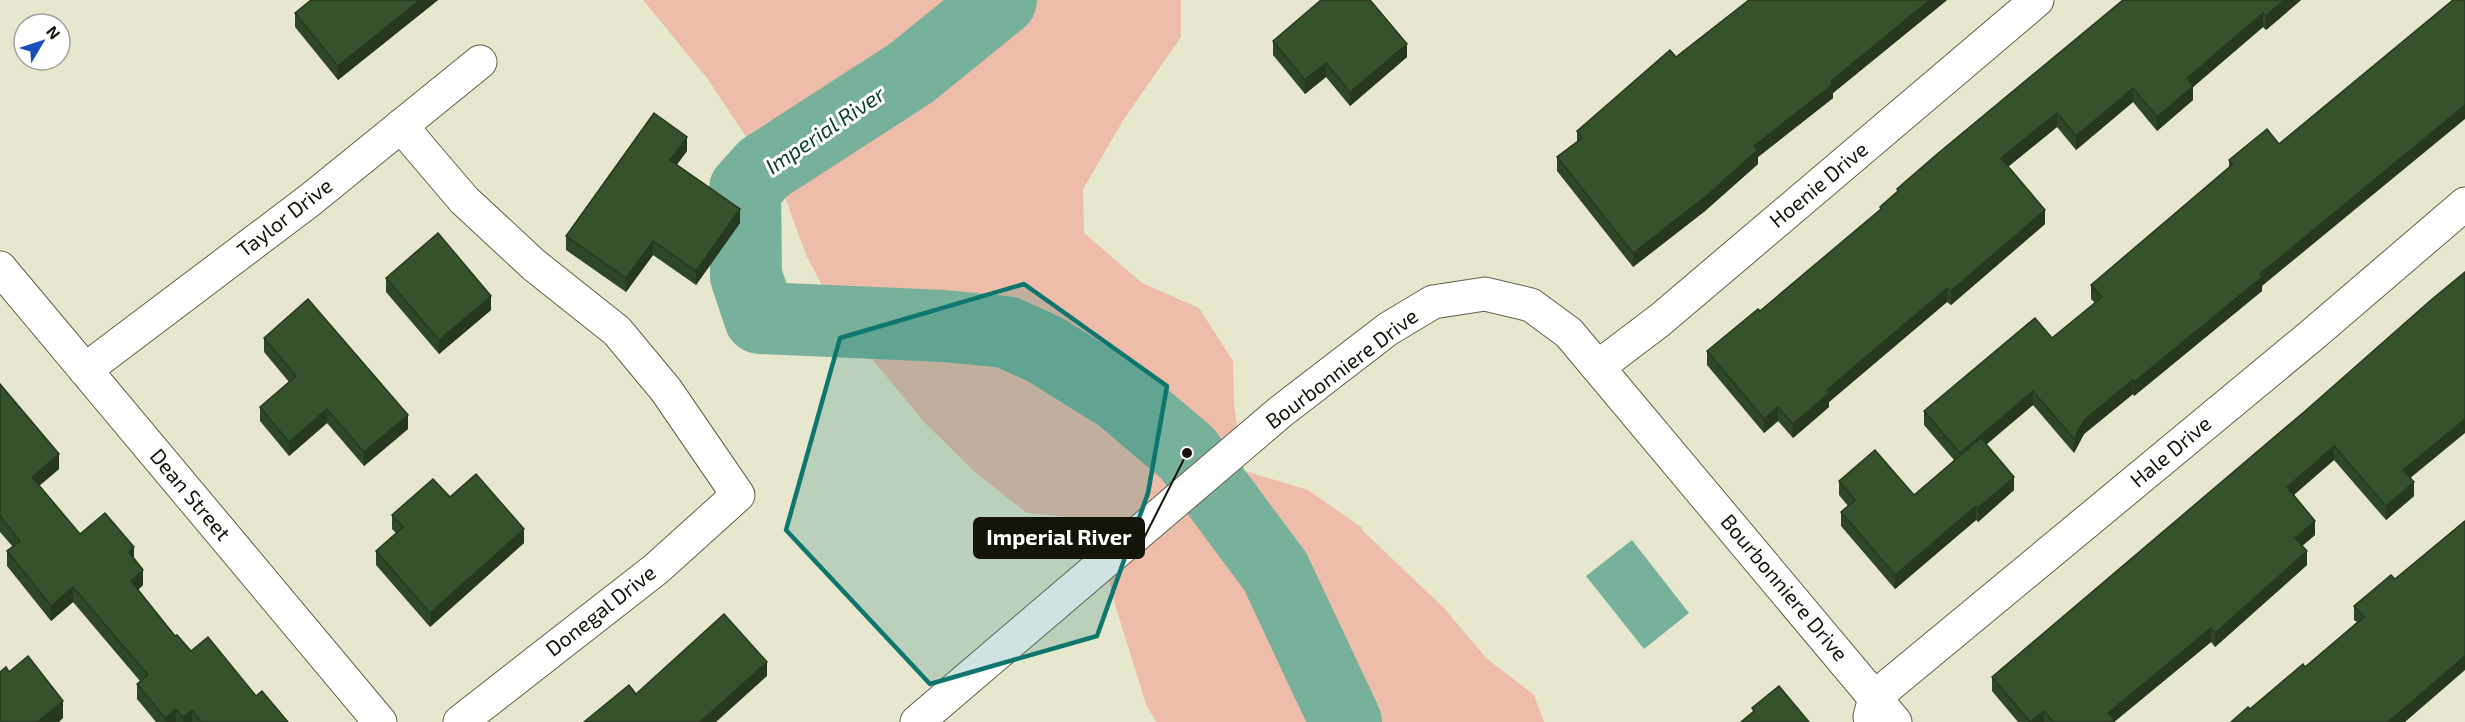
<svg xmlns="http://www.w3.org/2000/svg" width="2465" height="722" viewBox="0 0 2465 722" font-family="'Exo 2',sans-serif">
<style>
.green{fill:#edbda9}
.water{fill:#77b09b}
.lines{fill:none;stroke-linecap:round;stroke-linejoin:round}
.river{stroke:#77b09b;stroke-width:72}
.minor-casing{stroke:#61604a;stroke-width:35}
.minor{stroke:#fff;stroke-width:33}
.wall{fill:#2e4727}
.shaded-wall{fill:#263920}
.building{fill:#36522d;stroke:#263920;stroke-width:1.5}
.marked{fill:#0f766e;fill-opacity:0.2;stroke:#0f766e;stroke-width:4.5;stroke-linejoin:round}
.labels{text-anchor:middle;stroke-width:6;stroke-linejoin:round;paint-order:stroke}
.street-label{font-size:21px;fill:#14140b;stroke:#fff}
.water-label{font-size:22px;font-style:italic;fill:#0b3e2f;stroke:#fff}
.leader{fill:none;stroke:#14140b;stroke-width:2}
.callout-dot{fill:#14140b;stroke:#fff;stroke-width:2}
.callout{fill:#14140b;stroke:#14140b;stroke-width:2}
.callout-label{font-size:22px;text-anchor:middle;font-weight:bold;fill:#fff}
</style>
<rect width="100%" height="100%" fill="#e7e7cd"/>
<path class="green" d="M 643,0 L 1181,0 L 1181,37 L 1124,119 L 1083,189 L 1084,233 L 1142,283 L 1199,308 L 1233,361 L 1234,404 L 1243,468 L 1245,471 L 1308,490 L 1361,527 L 1363,531 L 1444,608 L 1486,658 L 1534,695 L 1544,722 L 1156,722 L 1146,704 L 1117,611 L 1092,518 L 1089,519 L 1027,513 L 975,472 L 924,422 L 841,321 L 807,257 L 783,192 L 707,78 Z"/>
<path class="water" d="M 1632,540 L 1689,613 L 1644,649 L 1586,576 Z"/>
<g class="lines">
<path class="river" d="M 1001,0 L 911,73 L 764,168 L 745,189 L 746,276 L 760,318 L 944,326 L 1006,332 L 1044,349 L 1121,397 L 1187,453 L 1275,571 L 1346,722"/>
<defs>
<g id="minor">
<path d="M 401,126 L 464,200 L 534,265 L 617,331 L 666,390 L 738,495 L 656,569 L 460,722"/>
<path d="M 0,268 L 380,722"/>
<path d="M 1598,367 L 1660,320 L 2037,0"/>
<path d="M 85,370 L 310,200 L 480,62"/>
<path d="M 1870,717 L 1875,697 L 2311,336 L 2465,204"/>
<path d="M 917,722 L 1279,413 L 1388,329 L 1433,302 L 1485,294 L 1531,305 L 1569,333 L 1895,722"/>
</g>
</defs>
<use href="#minor" class="minor-casing"/>
<use href="#minor" class="minor"/>
</g>
<g class="wall">
<path d="M 311,0 L 438,0 L 338,80 L 295,27 L 295,13 Z"/>
<path d="M 1749,0 L 1947,0 L 1833,93 L 1833,98 L 1758,157 L 1758,164 L 1705,211 L 1633,267 L 1557,171 L 1557,157 L 1577,142 L 1577,131 L 1676,57 Z"/>
<path d="M 2123,0 L 2301,0 L 2266,30 L 2263,27 L 2193,87 L 2193,100 L 2157,131 L 2133,102 L 2076,150 L 2057,127 L 2008,167 L 2045,224 L 1951,305 L 1947,302 L 1829,402 L 1829,407 L 1793,438 L 1778,421 L 1764,433 L 1707,365 L 1707,351 L 1760,311 L 1880,210 L 1880,207 L 1897,192 L 1897,189 Z"/>
<path d="M 1273,41 L 1407,57 L 1350,106 L 1326,77 L 1305,94 L 1273,55 Z"/>
<path d="M 2267,129 L 2262,291 L 2134,396 L 2133,394 L 2084,434 L 2074,453 L 2033,405 L 1986,444 L 2014,490 L 1978,522 L 1976,520 L 1895,589 L 1841,526 L 1841,512 L 1848,506 L 1839,495 L 1839,481 L 1914,495 L 1954,460 L 1924,425 L 1924,411 L 2052,338 L 2095,303 L 2091,299 L 2091,285 L 2229,167 L 2229,160 Z"/>
<path d="M 687,151 L 677,164 L 740,223 L 696,285 L 653,255 L 626,292 L 566,250 L 566,236 Z"/>
<path d="M 386,278 L 491,310 L 439,354 L 386,292 Z"/>
<path d="M 264,338 L 408,429 L 364,466 L 327,423 L 289,456 L 260,421 L 260,407 L 289,382 L 264,352 Z"/>
<path d="M 0,384 L 59,469 L 39,486 L 80,534 L 134,558 L 143,585 L 138,590 L 175,636 L 191,651 L 256,696 L 288,722 L 156,722 L 137,699 L 137,684 L 140,681 L 73,602 L 51,621 L 7,566 L 7,551 L 13,547 L 0,532 Z"/>
<path d="M 2304,412 L 2410,478 L 2414,496 L 2386,520 L 2334,460 L 2293,495 L 2315,535 L 2302,546 L 2307,565 L 2215,647 L 2211,642 L 2114,722 L 2018,722 L 1992,691 L 1992,677 Z"/>
<path d="M 450,497 L 524,543 L 430,627 L 376,565 L 376,551 L 396,533 L 392,529 L 392,515 Z"/>
<path d="M 2391,575 L 2405,722 L 2250,709 L 2305,667 L 2357,622 L 2354,620 L 2354,606 Z"/>
</g>
<g class="shaded-wall">
<path d="M 420,0 L 438,0 L 338,80 L 338,66 Z"/>
<path d="M 1930,0 L 1947,0 L 1833,93 L 1833,98 L 1758,157 L 1758,164 L 1705,211 L 1633,267 L 1633,253 L 1754,146 L 1831,81 Z"/>
<path d="M 2284,0 L 2301,0 L 2266,30 L 2266,16 Z"/>
<path d="M 2263,13 L 2263,27 L 2193,87 L 2193,100 L 2157,131 L 2157,117 L 2187,78 Z"/>
<path d="M 1407,44 L 1407,57 L 1350,106 L 1350,92 Z"/>
<path d="M 1326,63 L 1326,77 L 1305,94 L 1305,80 Z"/>
<path d="M 2133,88 L 2133,102 L 2076,150 L 2076,136 Z"/>
<path d="M 2465,105 L 2465,119 L 2262,286 L 2262,291 L 2134,396 L 2134,382 L 2260,274 Z"/>
<path d="M 2057,113 L 2057,127 L 2001,172 L 2001,158 Z"/>
<path d="M 687,137 L 687,151 L 670,174 L 670,160 Z"/>
<path d="M 740,209 L 740,223 L 696,285 L 696,271 Z"/>
<path d="M 2045,210 L 2045,224 L 1951,305 L 1951,291 Z"/>
<path d="M 653,241 L 653,255 L 626,292 L 626,278 Z"/>
<path d="M 1947,288 L 1947,302 L 1829,402 L 1829,407 L 1793,438 L 1793,424 L 1827,390 Z"/>
<path d="M 491,296 L 491,310 L 439,354 L 439,340 Z"/>
<path d="M 2133,380 L 2133,394 L 2084,434 L 2074,453 L 2074,439 L 2084,420 Z"/>
<path d="M 2033,391 L 2033,405 L 1960,467 L 1960,453 Z"/>
<path d="M 1778,407 L 1778,421 L 1764,433 L 1764,419 Z"/>
<path d="M 327,409 L 327,423 L 289,456 L 289,442 Z"/>
<path d="M 408,415 L 408,429 L 364,466 L 364,452 Z"/>
<path d="M 2465,419 L 2465,433 L 2403,484 L 2403,470 Z"/>
<path d="M 2334,446 L 2334,460 L 2287,501 L 2287,487 Z"/>
<path d="M 59,454 L 59,469 L 32,492 L 32,477 Z"/>
<path d="M 2014,477 L 2014,490 L 1978,522 L 1978,508 Z"/>
<path d="M 2414,482 L 2414,496 L 2386,520 L 2386,506 Z"/>
<path d="M 1976,506 L 1976,520 L 1895,589 L 1895,575 Z"/>
<path d="M 2315,521 L 2315,535 L 2295,552 L 2295,538 Z"/>
<path d="M 524,529 L 524,543 L 430,627 L 430,613 Z"/>
<path d="M 134,547 L 134,562 L 129,552 Z"/>
<path d="M 2307,551 L 2307,565 L 2215,647 L 2215,633 Z"/>
<path d="M 143,570 L 143,585 L 131,596 L 131,581 Z"/>
<path d="M 73,587 L 73,602 L 51,621 L 51,606 Z"/>
<path d="M 2211,628 L 2211,642 L 2114,722 L 2108,722 L 2108,713 Z"/>
<path d="M 2465,656 L 2465,670 L 2405,722 L 2388,722 Z"/>
<path d="M 767,662 L 767,676 L 716,722 L 700,722 Z"/>
<path d="M 63,701 L 63,718 L 59,722 L 37,722 Z"/>
<path d="M 176,709 L 176,722 L 165,722 L 165,718 Z"/>
<path d="M 192,710 L 192,722 L 183,722 L 183,717 Z"/>
<path d="M 2044,711 L 2044,722 L 2031,722 Z"/>
</g>
<g class="building">
<path d="M 311,0 L 420,0 L 338,66 L 295,13 Z"/>
<path d="M 1321,0 L 1370,0 L 1407,44 L 1350,92 L 1326,63 L 1305,80 L 1273,41 Z"/>
<path d="M 1749,0 L 1930,0 L 1831,81 L 1833,84 L 1754,146 L 1758,150 L 1705,197 L 1633,253 L 1557,157 L 1582,138 L 1577,131 L 1670,50 L 1676,57 Z"/>
<path d="M 2123,0 L 2284,0 L 2266,16 L 2263,13 L 2187,78 L 2193,86 L 2157,117 L 2133,88 L 2076,136 L 2057,113 L 2001,158 L 2045,210 L 1951,291 L 1947,288 L 1827,390 L 1829,393 L 1793,424 L 1778,407 L 1764,419 L 1707,351 L 1758,309 L 1760,311 L 1881,209 L 1880,207 L 1898,191 L 1897,189 L 1936,155 Z"/>
<path d="M 2453,0 L 2465,0 L 2465,105 L 2260,274 L 2262,277 L 2134,382 L 2133,380 L 2084,420 L 2074,439 L 2033,391 L 1960,453 L 1924,411 L 2035,318 L 2052,338 L 2102,297 L 2091,285 L 2233,164 L 2229,160 L 2267,129 L 2279,144 Z"/>
<path d="M 654,113 L 687,137 L 670,160 L 740,209 L 696,271 L 653,241 L 626,278 L 566,236 Z"/>
<path d="M 438,233 L 491,296 L 439,340 L 386,278 Z"/>
<path d="M 2465,272 L 2465,419 L 2403,470 L 2414,482 L 2386,506 L 2334,446 L 2287,487 L 2315,521 L 2295,538 L 2307,551 L 2215,633 L 2211,628 L 2108,713 L 2114,719 L 2110,722 L 2053,722 L 2044,711 L 2030,722 L 1992,677 L 2304,412 L 2431,300 Z"/>
<path d="M 308,299 L 408,415 L 364,452 L 327,409 L 289,442 L 260,407 L 296,376 L 264,338 Z"/>
<path d="M 0,384 L 59,454 L 32,477 L 80,534 L 105,513 L 134,547 L 129,552 L 143,570 L 131,581 L 175,636 L 177,635 L 191,651 L 208,637 L 256,696 L 262,691 L 288,722 L 201,722 L 192,710 L 183,717 L 176,709 L 165,718 L 137,684 L 148,675 L 73,587 L 51,606 L 7,551 L 20,541 L 0,516 Z"/>
<path d="M 1981,438 L 2014,477 L 1978,508 L 1976,506 L 1895,575 L 1841,512 L 1855,500 L 1839,481 L 1875,450 L 1914,495 Z"/>
<path d="M 476,474 L 524,529 L 430,613 L 376,551 L 403,527 L 392,515 L 433,479 L 450,497 Z"/>
<path d="M 2465,521 L 2465,656 L 2388,722 L 2231,722 L 2248,707 L 2250,709 L 2303,664 L 2305,667 L 2364,617 L 2354,606 L 2391,575 L 2395,579 Z"/>
<path d="M 724,614 L 767,662 L 700,722 L 584,722 L 629,685 L 636,694 Z"/>
<path d="M 28,656 L 63,701 L 37,722 L 0,722 L 0,672 L 6,667 L 9,672 Z"/>
<path d="M 1779,686 L 1809,722 L 1741,722 L 1754,711 L 1752,708 Z"/>
</g>
<path class="marked" d="M 1024,284 L 1167,386 L 1148,493 L 1097,636 L 930,684 L 786,530 L 840,338 Z"/>
<g class="labels">
<g class="street-label">
<text transform="translate(1819 185) rotate(-40)" y="7">Hoenie Drive</text>
<text transform="translate(285 218) rotate(-38)" y="7">Taylor Drive</text>
<text transform="translate(1342 369) rotate(-37)" y="7">Bourbonniere Drive</text>
<text transform="translate(2171 452) rotate(-40)" y="7">Hale Drive</text>
<text transform="translate(190 495) rotate(50)" y="7">Dean Street</text>
<text transform="translate(1784 588) rotate(50)" y="7">Bourbonniere Drive</text>
<text transform="translate(601 611) rotate(-38)" y="7">Donegal Drive</text>
</g>
<g class="water-label">
<text transform="translate(825 130) rotate(-34)" y="8">Imperial River</text>
</g>
</g>
<path class="leader" d="M1187 453L1144 538"/>
<circle class="callout-dot" cx="1187" cy="453" r="6"/>
<rect class="callout" x="974" y="518" width="170" height="40" rx="6"/>
<g class="callout-label">
<text x="1059" y="545">Imperial River</text>
</g>
<g transform="translate(42 42) rotate(51)"><circle r="28" fill="#ffffff" stroke="#a1a19d" stroke-width="1.5"/>
<path d="M0-4.5L10 22L0 15L-10 22Z" fill="#164eba"/>
<text y="-9" font-size="16" font-weight="bold" text-anchor="middle" fill="#14140b">N</text>
</g>
</svg>
